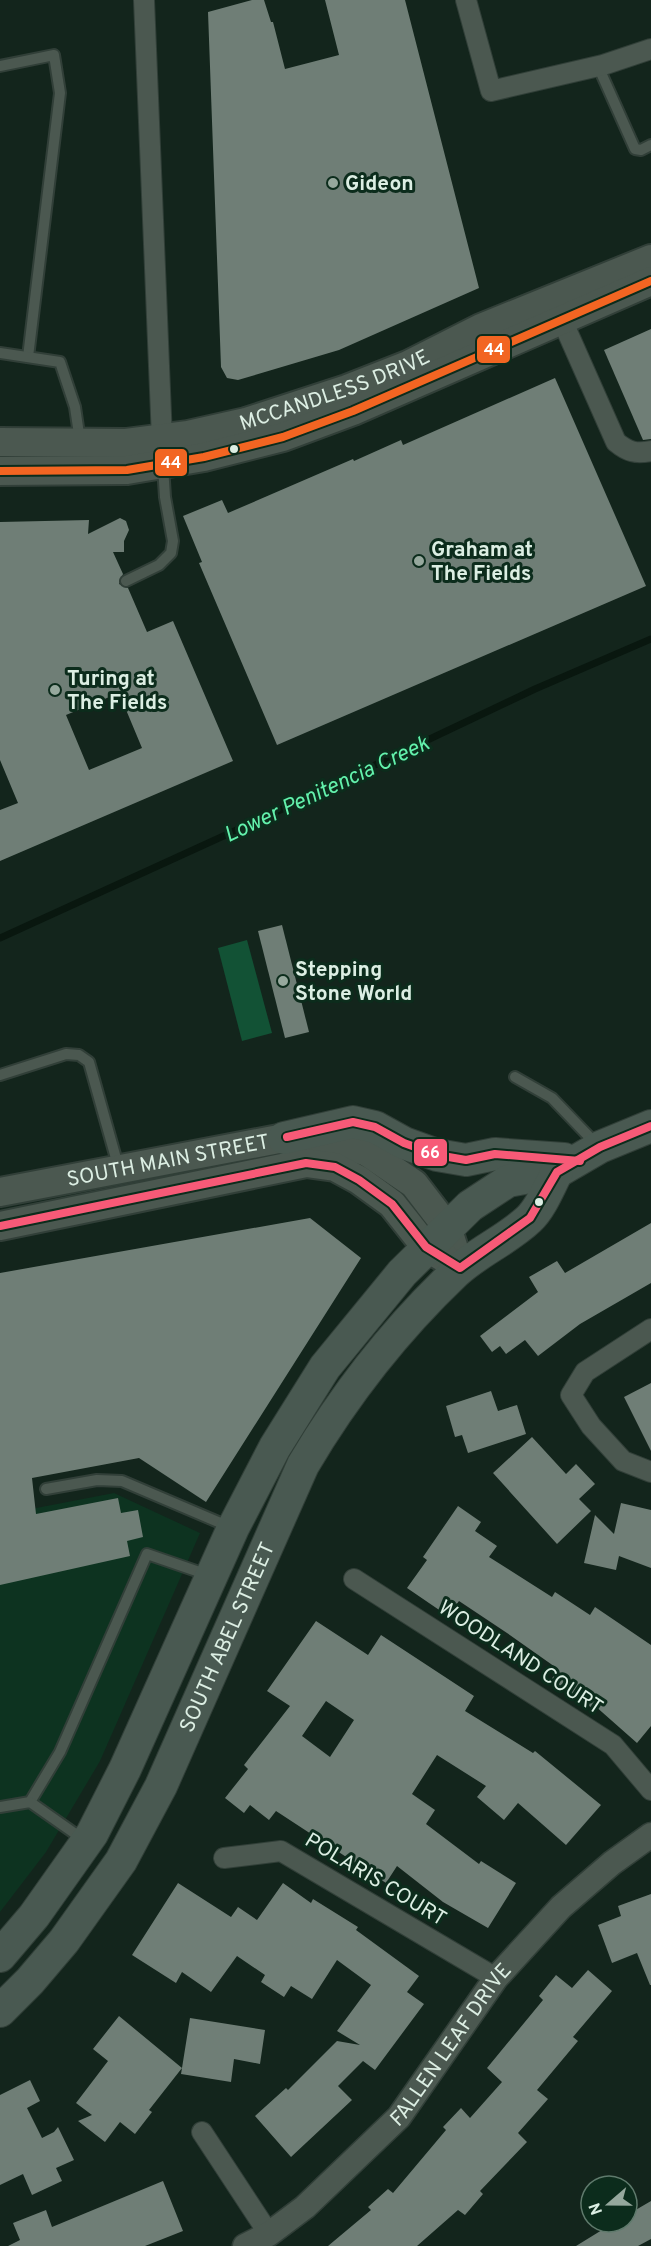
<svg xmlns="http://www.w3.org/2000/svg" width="651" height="2246" viewBox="0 0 651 2246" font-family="Overpass,sans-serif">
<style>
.built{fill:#0d3320}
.green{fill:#125235}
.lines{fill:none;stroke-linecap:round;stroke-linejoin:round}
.stream{stroke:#09170f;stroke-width:7}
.building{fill:#6f7e76;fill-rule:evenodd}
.service-casing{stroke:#313f38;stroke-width:14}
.minor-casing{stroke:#313f38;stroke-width:22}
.tertiary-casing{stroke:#313f38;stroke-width:27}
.secondary-casing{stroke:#313f38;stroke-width:32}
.primary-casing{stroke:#313f38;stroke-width:34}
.service{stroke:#4b5850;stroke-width:10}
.minor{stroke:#4b5850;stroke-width:20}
.tertiary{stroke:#4b5850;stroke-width:24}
.secondary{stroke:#4b5850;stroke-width:28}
.primary{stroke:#495951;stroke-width:32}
.bus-1-casing{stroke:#0c2c1c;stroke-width:12}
.bus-2-casing{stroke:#0c2c1c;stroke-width:12}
.bus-1{stroke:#f75a77;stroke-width:8}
.bus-2{stroke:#f26522;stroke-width:8}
.poi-dot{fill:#96a89d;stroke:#0c2c1c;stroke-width:2}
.bus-dot{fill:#dceee3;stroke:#0c2c1c;stroke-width:2}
.labels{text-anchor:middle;stroke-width:6;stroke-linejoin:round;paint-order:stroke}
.poi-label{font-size:21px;font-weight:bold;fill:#dceee3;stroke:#0c2c1c;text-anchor:start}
.street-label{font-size:21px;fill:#dceee3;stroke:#0c2c1c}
.water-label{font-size:22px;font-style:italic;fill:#63f1ac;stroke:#0c2c1c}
.line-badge{stroke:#0c2c1c;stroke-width:2}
.badge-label{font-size:16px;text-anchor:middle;font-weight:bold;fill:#fff}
</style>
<rect width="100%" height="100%" fill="#13251c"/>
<path class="built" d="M 114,1493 L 200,1533 L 100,1761 L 46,1852 L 0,1912 L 0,1515 Z"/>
<path class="green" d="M 247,940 L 272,1033 L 242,1041 L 218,948 Z"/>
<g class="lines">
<path class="stream" d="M 0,938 L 278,811 L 535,689 L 651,639"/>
</g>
<g class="building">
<path d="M 252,0 L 264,0 L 271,22 L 273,22 L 285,69 L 339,55 L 325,0 L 405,0 L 479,288 L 339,350 L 238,380 L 227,378 L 221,367 L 208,12 Z"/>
<path d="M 651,329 L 651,439 L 643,440 L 604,350 Z"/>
<path d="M 555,378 L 646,586 L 277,745 L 199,563 L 202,562 L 183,516 L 222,500 L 228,513 L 353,459 L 354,461 L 401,440 L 403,445 Z"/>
<path d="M 120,518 L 126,521 L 129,530 L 124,541 L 124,552 L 113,552 L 123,574 L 119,584 L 128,588 L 147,632 L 173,621 L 233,761 L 0,861 L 0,810 L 18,803 L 0,760 L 0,522 L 89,520 L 88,534 ZM 119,693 L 142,748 L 89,770 L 66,715 Z"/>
<path d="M 282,925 L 309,1032 L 285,1038 L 258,931 Z"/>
<path d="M 310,1218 L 361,1258 L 206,1502 L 139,1458 L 32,1478 L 36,1514 L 118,1498 L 121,1513 L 138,1510 L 143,1537 L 127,1541 L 130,1556 L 0,1585 L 0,1273 Z"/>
<path d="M 651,1223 L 651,1283 L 580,1324 L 538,1356 L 525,1340 L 506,1354 L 500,1346 L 492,1352 L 480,1336 L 538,1292 L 529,1277 L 557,1261 L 565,1273 Z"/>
<path d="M 651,1383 L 651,1451 L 624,1397 Z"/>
<path d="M 491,1391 L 498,1411 L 517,1405 L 526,1434 L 468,1453 L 462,1435 L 455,1437 L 446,1406 Z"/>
<path d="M 532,1437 L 566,1474 L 576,1464 L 595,1484 L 579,1499 L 591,1511 L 557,1544 L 493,1473 Z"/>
<path d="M 621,1503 L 651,1510 L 651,1568 L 619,1556 L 616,1570 L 584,1563 L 595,1515 L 614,1534 Z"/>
<path d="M 458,1506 L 481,1522 L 475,1531 L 497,1546 L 489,1557 L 552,1597 L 555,1592 L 590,1615 L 595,1607 L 651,1645 L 651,1726 L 637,1743 L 594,1705 L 592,1708 L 551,1680 L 558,1669 L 507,1633 L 459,1601 L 448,1616 L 407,1588 L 427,1560 L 423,1557 Z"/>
<path d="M 316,1621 L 368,1655 L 381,1635 L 474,1696 L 465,1711 L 533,1753 L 535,1751 L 601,1805 L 566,1845 L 518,1803 L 504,1820 L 477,1797 L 486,1786 L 437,1755 L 412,1794 L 435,1810 L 426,1824 L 479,1864 L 481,1861 L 516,1883 L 488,1928 L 443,1902 L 397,1866 L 386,1883 L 276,1811 L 269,1820 L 250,1805 L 244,1813 L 225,1798 L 248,1769 L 244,1765 L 290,1706 L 267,1691 ZM 326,1701 L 354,1720 L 330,1757 L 302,1736 Z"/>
<path d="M 178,1883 L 231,1917 L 238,1907 L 257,1920 L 283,1883 L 311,1903 L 313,1899 L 358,1927 L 356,1930 L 419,1976 L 407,1992 L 424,2004 L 375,2070 L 363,2061 L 338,2086 L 352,2100 L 291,2157 L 255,2116 L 286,2088 L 288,2090 L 337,2041 L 360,2045 L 337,2031 L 371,1985 L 337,1960 L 312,1999 L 291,1986 L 284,1997 L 261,1982 L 265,1975 L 237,1956 L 211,1992 L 182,1972 L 176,1983 L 132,1955 Z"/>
<path d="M 651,1894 L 651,1985 L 650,1985 L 637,1953 L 612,1963 L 598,1925 L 621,1916 L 618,1906 Z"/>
<path d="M 588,1970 L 612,1991 L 573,2037 L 578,2041 L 537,2090 L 548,2099 L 518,2133 L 527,2142 L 480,2191 L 483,2194 L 465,2215 L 458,2210 L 417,2246 L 328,2246 L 371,2210 L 368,2207 L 388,2189 L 393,2193 L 446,2130 L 443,2127 L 461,2108 L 470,2118 L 502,2082 L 487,2068 L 543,2000 L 539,1996 L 556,1975 L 572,1988 Z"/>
<path d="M 119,2016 L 182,2068 L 190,2018 L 265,2030 L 260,2064 L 234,2059 L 231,2082 L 181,2074 L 182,2068 L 149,2110 L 152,2112 L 135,2134 L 120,2122 L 105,2142 L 78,2121 L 92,2115 L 76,2103 L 108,2061 L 93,2049 Z"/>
<path d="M 30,2080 L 40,2101 L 27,2108 L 42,2138 L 54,2132 L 58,2127 L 74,2160 L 56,2168 L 62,2181 L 32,2195 L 23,2174 L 0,2185 L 0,2095 Z"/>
<path d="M 163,2181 L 183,2231 L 145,2246 L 8,2246 L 20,2240 L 13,2223 L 46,2210 L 52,2227 Z"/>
<path d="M 651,2201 L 651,2239 L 638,2246 L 576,2246 L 615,2222 L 627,2222 L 627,2215 Z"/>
</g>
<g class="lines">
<defs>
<g id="service">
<path d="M 0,66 L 54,55 L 60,93 L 28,357"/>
<path d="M 598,66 L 635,149 L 641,150 L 651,145"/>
<path d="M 0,353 L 60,362 L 75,407 L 80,441"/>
<path d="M 126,581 L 159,565 L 171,553 L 173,541 L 165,497 L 163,466"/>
<path d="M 0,1075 L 66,1054 L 79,1055 L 89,1062 L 119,1169"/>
<path d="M 515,1077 L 552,1098 L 597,1145"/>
<path d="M 46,1489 L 97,1480 L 122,1481 L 230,1527"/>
<path d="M 30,1802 L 60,1752 L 147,1554 L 208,1575"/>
<path d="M 0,1807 L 30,1802 L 84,1840"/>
</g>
<g id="minor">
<path d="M 144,0 L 162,439"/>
<path d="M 466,0 L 491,91 L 603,65 L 651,49"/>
<path d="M 562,320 L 616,442 C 628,452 636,454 651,451"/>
<path d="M 651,1329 L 585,1372 L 571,1395 L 591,1426 L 623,1461 L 651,1472"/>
<path d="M 354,1579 L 613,1745 L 651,1790"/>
<path d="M 224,1858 L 281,1851 L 496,1978"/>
<path d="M 202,2132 L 269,2234"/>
</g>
<g id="tertiary">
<path id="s1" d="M 245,2246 L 269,2234 L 305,2207 L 399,2117 L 496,1978 L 561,1907 L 612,1863 L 651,1835"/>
</g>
<g id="secondary">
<path id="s2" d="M 0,442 L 126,443 L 188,435 L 246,422 L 347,389 L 408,365 L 481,328 L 651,259"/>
<path d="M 0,471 L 127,470 L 204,457 L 283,437 L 353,411 L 651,281"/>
<path id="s3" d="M 0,1192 L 284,1138 L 336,1142 L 367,1152 L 414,1184 L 447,1227 L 460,1268"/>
<path d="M 0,1226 L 306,1163 L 335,1167 L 359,1180 L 392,1204 L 426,1247 L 446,1259"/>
</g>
<g id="primary">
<path d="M 284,1138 L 353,1122 L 375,1127 L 404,1143 L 437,1155 L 466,1160 L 495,1154 L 564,1159"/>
<path d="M 0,1956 L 34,1916 L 92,1834 L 125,1769 L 233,1528 L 275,1447 L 325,1367 L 402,1273 L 470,1206 L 508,1181 L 557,1172 L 600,1147 L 651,1126"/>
<path id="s4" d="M 0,2011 L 30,1981 L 64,1941 L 121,1861 L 161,1786 L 303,1465 C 345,1394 395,1330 455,1273 C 477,1252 507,1240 529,1219 C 541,1208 549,1187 557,1172"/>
</g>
</defs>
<use href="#service" class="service-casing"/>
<use href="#minor" class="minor-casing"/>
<use href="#tertiary" class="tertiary-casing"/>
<use href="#secondary" class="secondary-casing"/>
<use href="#primary" class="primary-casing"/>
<use href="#service" class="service"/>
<use href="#minor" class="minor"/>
<use href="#tertiary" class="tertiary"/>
<use href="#secondary" class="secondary"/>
<use href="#primary" class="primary"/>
<defs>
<g id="bus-1">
<path d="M 287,1137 L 353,1122 L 375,1127 L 404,1143 L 437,1155 L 466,1160 L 495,1154 L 580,1161"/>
<path d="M 0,1226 L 306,1163 L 335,1167 L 359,1180 L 392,1204 L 426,1247 L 460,1268 L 530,1218 L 557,1172 L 600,1147 L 651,1126"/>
</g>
<path id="bus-2" d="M 0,471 L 127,470 L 204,457 L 283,437 L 353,411 L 651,281"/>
</defs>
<use href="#bus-1" class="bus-1-casing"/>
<use href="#bus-2" class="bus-2-casing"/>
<use href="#bus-1" class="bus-1"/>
<use href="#bus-2" class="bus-2"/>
</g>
<g class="poi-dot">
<circle cx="333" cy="183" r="6"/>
<circle cx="419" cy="561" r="6"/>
<circle cx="55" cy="690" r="6"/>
<circle cx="283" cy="981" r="6"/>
</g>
<g class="bus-dot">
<circle cx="234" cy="449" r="5"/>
<circle cx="539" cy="1202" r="5"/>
</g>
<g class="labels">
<g class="poi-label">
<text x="345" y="190">Gideon</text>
<text x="431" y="556">Graham at<tspan x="431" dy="24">The Fields</tspan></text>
<text x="67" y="685">Turing at<tspan x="67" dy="24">The Fields</tspan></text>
<text x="295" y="976">Stepping<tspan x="295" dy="24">Stone World</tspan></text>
</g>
<g class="street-label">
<text dy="7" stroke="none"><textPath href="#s2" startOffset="342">MCCANDLESS DRIVE</textPath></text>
<text dy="7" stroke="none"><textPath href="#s3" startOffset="171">SOUTH MAIN STREET</textPath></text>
<text dy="7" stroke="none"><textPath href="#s4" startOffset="441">SOUTH ABEL STREET</textPath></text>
<text transform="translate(521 1657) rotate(33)" y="7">WOODLAND COURT</text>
<text transform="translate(376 1879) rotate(31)" y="7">POLARIS COURT</text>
<text dy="7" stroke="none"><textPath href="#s1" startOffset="291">FALLEN LEAF DRIVE</textPath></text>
</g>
<g class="water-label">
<text transform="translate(326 788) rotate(-25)" y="8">Lower Penitencia Creek</text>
</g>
</g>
<g class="line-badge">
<rect x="476" y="335" width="35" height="29" rx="6" fill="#f26522"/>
<rect x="154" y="448" width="34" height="29" rx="6" fill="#f26522"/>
<rect x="413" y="1138" width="35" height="29" rx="6" fill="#f75a77"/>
</g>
<g class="badge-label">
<text x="494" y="355">44</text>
<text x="171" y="468">44</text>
<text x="430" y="1158">66</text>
</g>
<g transform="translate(609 2204) rotate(250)"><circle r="28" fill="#0c2c1c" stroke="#5f7a6c" stroke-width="1.5"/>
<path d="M0-4.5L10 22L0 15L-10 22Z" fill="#96a89d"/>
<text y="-9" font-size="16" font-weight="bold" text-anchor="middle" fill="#dceee3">N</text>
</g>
</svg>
